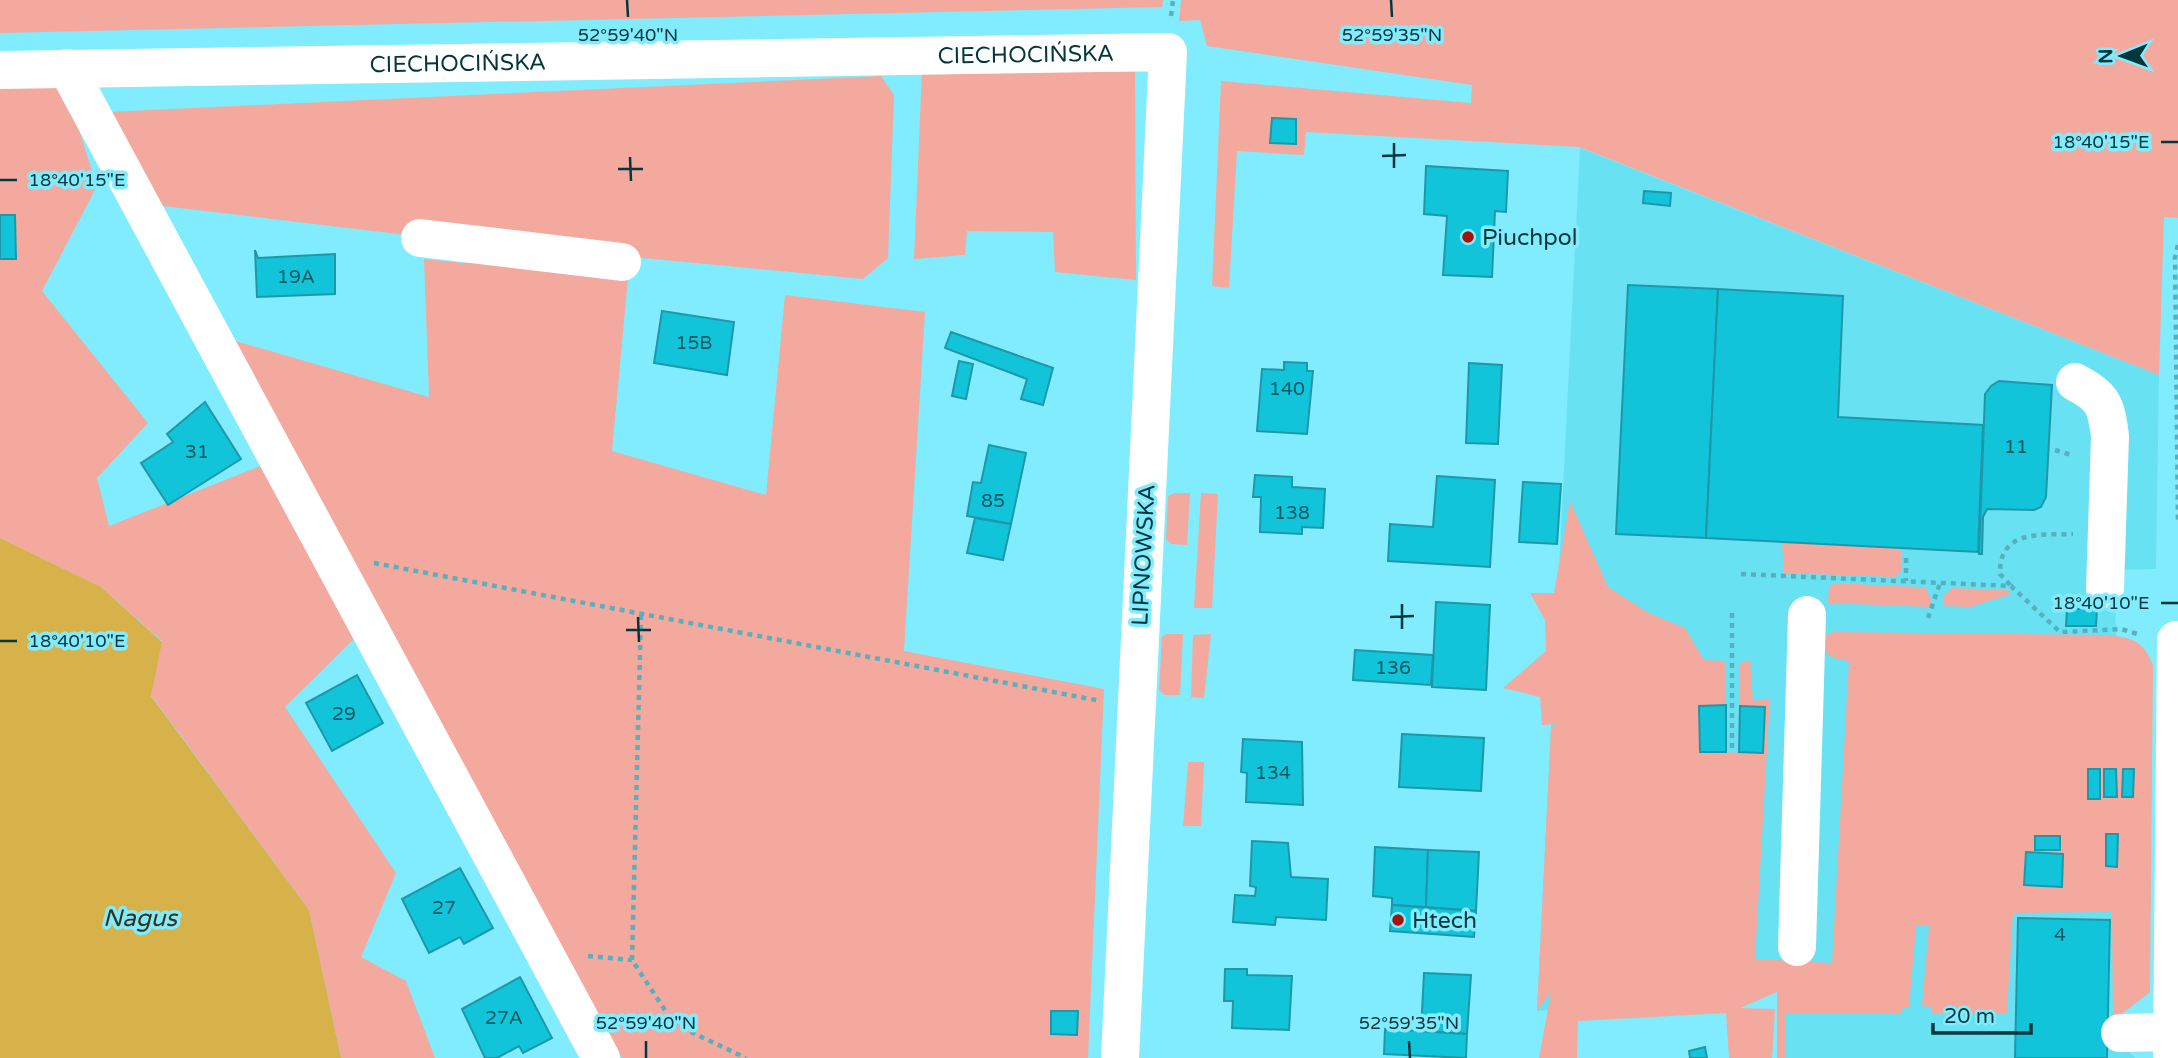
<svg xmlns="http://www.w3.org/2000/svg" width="2178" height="1058" viewBox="0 0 2178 1058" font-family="'Varela Round',sans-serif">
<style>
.built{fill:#68e1f3}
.green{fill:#f3a99e}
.water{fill:#d7b24a}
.building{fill:#11c4da;stroke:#1e98a9;stroke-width:2}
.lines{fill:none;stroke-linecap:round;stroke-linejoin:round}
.path{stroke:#58b0be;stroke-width:4.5;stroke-dasharray:5 5;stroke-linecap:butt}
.minor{stroke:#fff;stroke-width:38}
.ticks{fill:none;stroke:#03363d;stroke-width:2.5}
.poi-dot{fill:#a6110a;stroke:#81ecfd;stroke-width:2.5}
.labels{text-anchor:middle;stroke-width:7;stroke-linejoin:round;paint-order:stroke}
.number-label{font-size:19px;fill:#065a64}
.street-label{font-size:23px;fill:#03363d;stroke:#81ecfd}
.poi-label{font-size:23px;fill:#03363d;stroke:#81ecfd;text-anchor:start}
.water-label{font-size:24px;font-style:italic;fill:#383019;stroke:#81ecfd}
.ticks-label{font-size:18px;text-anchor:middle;fill:#03363d;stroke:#81ecfd;stroke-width:7;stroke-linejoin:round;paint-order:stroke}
</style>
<rect width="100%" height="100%" fill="#81ecfd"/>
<path class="built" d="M 1580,148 L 2159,375 L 2156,569 L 2113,570 L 2117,646 L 2150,992 L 2119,1016 L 2119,1041 L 2135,1058 L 1777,1058 L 1778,991 L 1537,1011 Z"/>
<g class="green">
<path d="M 0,0 L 1163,0 L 1162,7 L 0,33 Z"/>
<path d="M 1181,0 L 2178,0 L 2178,218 L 2164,217 L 2159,375 L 1579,147 L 1306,132 L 1304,155 L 1237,151 L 1229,288 L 1212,286 L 1221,81 L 1471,103 L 1472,85 L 1207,46 L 1200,20 L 1179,21 Z"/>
<path d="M 922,70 L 1135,72 L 1136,280 L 1055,272 L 1053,232 L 967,231 L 965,255 L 914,259 Z"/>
<path d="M 881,76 L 894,95 L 888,258 L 863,279 L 423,237 L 163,206 L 108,112 Z"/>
<path d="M 62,77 L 97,186 L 42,291 L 148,423 L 97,478 L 109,526 L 268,463 L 361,632 L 285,707 L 396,873 L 361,957 L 406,981 L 435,1058 L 341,1058 L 309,910 L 151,695 L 162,641 L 101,587 L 0,538 L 0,85 Z"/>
<path d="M 486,254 L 628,278 L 612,451 L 766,495 L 785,295 L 925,312 L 904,651 L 1104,689 L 1088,1058 L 622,1058 L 232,340 L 429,397 L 424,259 L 463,263 Z"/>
<path d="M 1174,493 L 1190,493 L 1187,545 L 1171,544 L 1166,539 L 1168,496 Z"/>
<path d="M 1201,493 L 1218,494 L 1212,608 L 1194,608 Z"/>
<path d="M 1570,501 L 1608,587 L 1649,613 L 1685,628 L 1704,660 L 1725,661 L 1726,705 L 1699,706 L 1700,752 L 1763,753 L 1765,707 L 1740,706 L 1739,664 L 1750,659 L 1753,701 L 1770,698 L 1755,959 L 1832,963 L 1849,661 C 1837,659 1829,659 1823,647 L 1825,636 L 1833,632 L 2109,635 C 2134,638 2144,642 2153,665 L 2150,992 L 2119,1016 L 2113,1015 L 2112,912 L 2013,913 L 2007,1013 L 1932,1014 L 1932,1007 L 1922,1006 L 1929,926 L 1916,926 L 1909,1008 L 1903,1007 L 1901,1014 L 1786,1014 L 1786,1058 L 1777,1058 L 1777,992 L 1740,1008 L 1775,1009 L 1772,1058 L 1729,1058 L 1726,1013 L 1578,1021 L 1577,1058 L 1539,1058 L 1551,992 L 1537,1011 L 1551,727 L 1558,724 L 1542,725 L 1540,697 L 1503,688 L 1546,651 L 1545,620 L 1530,593 L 1554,593 Z"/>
<path d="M 1782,542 L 1901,548 L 1901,571 L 1896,577 L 1784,573 Z"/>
<path d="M 1834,583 L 1919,587 L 1926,588 L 1931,599 L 1930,607 L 1828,603 L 1829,587 Z"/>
<path d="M 1952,588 L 2008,590 L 2011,594 L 1970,607 L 1943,606 L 1943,596 Z"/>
<path d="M 1166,634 L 1183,634 L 1180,695 L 1165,695 L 1159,690 L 1162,637 Z"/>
<path d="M 1211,634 L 1204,698 L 1191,697 L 1193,635 Z"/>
<path d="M 1188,762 L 1204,762 L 1201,826 L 1183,826 Z"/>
</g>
<path class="water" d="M 0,538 L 101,587 L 162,642 L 151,696 L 309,910 L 341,1058 L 0,1058 Z"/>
<g class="building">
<path d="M 1272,118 L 1296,119 L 1296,144 L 1270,143 Z"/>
<path d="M 1426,166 L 1508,171 L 1506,212 L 1495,211 L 1492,277 L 1443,275 L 1447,216 L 1424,214 Z"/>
<path d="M 1644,191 L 1671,193 L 1670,206 L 1643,203 Z"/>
<path d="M 0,215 L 15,215 L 16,259 L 0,259 Z"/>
<path d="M 255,250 L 258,258 L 335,254 L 335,294 L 257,297 Z"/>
<path d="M 1628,285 L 1718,289 L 1706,538 L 1616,534 Z"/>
<path d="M 1718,289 L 1843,296 L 1838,417 L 1983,425 L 1978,552 L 1706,538 Z"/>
<path d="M 662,311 L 734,322 L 727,375 L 654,363 Z"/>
<path d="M 951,332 L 1053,368 L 1043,405 L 1021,399 L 1027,379 L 945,348 Z"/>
<path d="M 959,361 L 973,364 L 966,399 L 952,396 Z"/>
<path d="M 1284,362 L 1307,363 L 1307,371 L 1313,371 L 1307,434 L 1257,431 L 1262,369 L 1284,370 Z"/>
<path d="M 1469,363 L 1502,365 L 1498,444 L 1466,443 Z"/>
<path d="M 1999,381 L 2052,385 L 2046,497 L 2041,507 L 2034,510 L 1987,509 L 1983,517 L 1982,554 L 1979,554 L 1985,394 L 1991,386 Z"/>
<path d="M 205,402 L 241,459 L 168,505 L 141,463 L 173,442 L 167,434 Z"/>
<path d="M 989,445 L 1026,453 L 1011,524 L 967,516 L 973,482 L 981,483 Z"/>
<path d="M 1255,475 L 1292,477 L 1292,487 L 1325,489 L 1323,528 L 1302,527 L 1302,534 L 1260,532 L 1261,497 L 1253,497 Z"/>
<path d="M 1437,476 L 1495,480 L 1490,567 L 1388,561 L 1390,524 L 1433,527 Z"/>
<path d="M 1523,482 L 1561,484 L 1557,544 L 1519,542 Z"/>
<path d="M 975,518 L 1011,524 L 1003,560 L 967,553 Z"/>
<path d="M 1436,602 L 1490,605 L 1486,690 L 1432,687 Z"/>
<path d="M 2067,609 L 2097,609 L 2096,626 L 2066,626 Z"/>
<path d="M 1355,650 L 1433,655 L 1431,685 L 1353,680 Z"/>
<path d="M 357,675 L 383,723 L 332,751 L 306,703 Z"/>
<path d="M 1726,705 L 1726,752 L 1700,752 L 1699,706 Z"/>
<path d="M 1740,706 L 1765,707 L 1763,753 L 1739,752 Z"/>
<path d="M 1402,734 L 1484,738 L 1481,791 L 1399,787 Z"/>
<path d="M 1243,739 L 1302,742 L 1303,805 L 1246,802 L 1247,773 L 1241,772 Z"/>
<rect x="2088" y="769" width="12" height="30"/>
<path d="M 2104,769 L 2116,769 L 2117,797 L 2104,797 Z"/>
<path d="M 2123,769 L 2134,769 L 2133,797 L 2122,797 Z"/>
<path d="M 2106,834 L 2118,834 L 2117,867 L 2106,866 Z"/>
<rect x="2035" y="836" width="25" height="14"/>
<path d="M 1252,841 L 1288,843 L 1291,877 L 1328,879 L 1326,920 L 1276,917 L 1275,925 L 1233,922 L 1235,895 L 1255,896 L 1256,887 L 1250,886 Z"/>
<path d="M 1375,847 L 1428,850 L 1426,907 L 1392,905 L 1392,898 L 1373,896 Z"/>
<path d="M 1428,850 L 1479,852 L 1476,911 L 1426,907 Z"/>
<path d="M 2026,852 L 2063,854 L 2062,887 L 2024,885 Z"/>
<path d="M 460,868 L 493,928 L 464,944 L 460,937 L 429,953 L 402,899 Z"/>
<path d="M 1392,905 L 1476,911 L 1474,937 L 1390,931 Z"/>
<path d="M 2018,918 L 2110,920 L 2107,1058 L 2015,1058 Z"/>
<path d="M 1225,969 L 1247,969 L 1247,975 L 1292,976 L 1289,1030 L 1232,1028 L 1233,1001 L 1224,1001 Z"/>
<path d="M 1424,973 L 1471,975 L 1467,1034 L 1421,1031 Z"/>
<path d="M 520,977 L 552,1038 L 523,1053 L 519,1046 L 497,1058 L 485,1058 L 462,1009 Z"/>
<path d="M 1051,1011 L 1078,1011 L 1077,1035 L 1051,1034 Z"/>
<path d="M 1385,1029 L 1467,1034 L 1466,1058 L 1384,1054 Z"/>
<path d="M 1705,1047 L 1707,1058 L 1690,1058 L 1689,1051 Z"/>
</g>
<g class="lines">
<g class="path">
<path d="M 1171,16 L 1173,0"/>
<path d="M 2178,245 L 2175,257 L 2178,524"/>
<path d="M 2055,450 L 2071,455"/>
<path d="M 1906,558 L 1906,581"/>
<path d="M 374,563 L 1101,701"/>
<path d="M 1741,574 L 2011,586 L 2060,632 L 2121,629 L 2141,635"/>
<path d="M 2010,585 L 2000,574 C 1999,530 2039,535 2073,534"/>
<path d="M 1732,613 L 1732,748"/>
<path d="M 641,615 L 632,960 L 674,1024 L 746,1058"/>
<path d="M 1928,618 L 1940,583"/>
<path d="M 588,956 L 632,960"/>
</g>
<g class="minor">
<path d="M 67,68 L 601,1058"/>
<path id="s1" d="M 0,70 L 1168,52 L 1120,1058"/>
<path d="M 420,238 L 622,262"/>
<path d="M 2075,382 C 2103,397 2106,404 2110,436 L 2105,589"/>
<path d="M 1797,947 L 1807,615"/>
<path d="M 2120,1033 L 2172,1032"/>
<path d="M 2172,1058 L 2176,640"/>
</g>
</g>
<path class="ticks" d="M 627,0 L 628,17M 1391,0 L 1392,17M 2161,142 L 2178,142M 1394,143 L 1394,168M 1382,156 L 1406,155M 630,157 L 631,181M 618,169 L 643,169M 0,180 L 17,180M 2161,603 L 2178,603M 1402,604 L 1402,629M 638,617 L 639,642M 1390,617 L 1414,616M 626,630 L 651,630M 0,641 L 17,641M 646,1041 L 646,1058M 1409,1041 L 1410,1058"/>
<g class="poi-dot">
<circle cx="1468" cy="237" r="7"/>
<circle cx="1398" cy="920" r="7"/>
</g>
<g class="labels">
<g class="number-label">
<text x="296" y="283">19A</text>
<text x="694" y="349">15B</text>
<text x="1287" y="395">140</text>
<text x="2016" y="453">11</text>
<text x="197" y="458">31</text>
<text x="993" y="507">85</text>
<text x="1292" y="519">138</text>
<text x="1393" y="674">136</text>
<text x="344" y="720">29</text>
<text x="1273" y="779">134</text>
<text x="444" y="914">27</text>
<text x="2060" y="941">4</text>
<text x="504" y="1024">27A</text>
</g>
<g class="street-label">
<text dy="8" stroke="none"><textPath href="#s1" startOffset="1026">CIECHOCIŃSKA</textPath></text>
<text dy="8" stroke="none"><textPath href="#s1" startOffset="458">CIECHOCIŃSKA</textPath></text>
<text transform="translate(1143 555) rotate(-87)" y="8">LIPNOWSKA</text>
</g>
<g class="poi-label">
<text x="1482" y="245">Piuchpol</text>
<text x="1412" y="928">Htech</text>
</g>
<g class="water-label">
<text x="140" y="926">Nagus</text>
</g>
</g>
<g class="ticks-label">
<text x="628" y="41">52°59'40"N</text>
<text x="1392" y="41">52°59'35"N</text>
<text x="2101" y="148">18°40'15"E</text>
<text x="77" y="186">18°40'15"E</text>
<text x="2101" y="609">18°40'10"E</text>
<text x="77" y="647">18°40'10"E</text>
<text x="646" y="1029">52°59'40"N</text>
<text x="1409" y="1029">52°59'35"N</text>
</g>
<g transform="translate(2122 56) rotate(269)" stroke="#81ecfd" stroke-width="5" paint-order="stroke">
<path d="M0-5L12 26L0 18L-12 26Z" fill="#03363d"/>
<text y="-10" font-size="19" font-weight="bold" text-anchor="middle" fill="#03363d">N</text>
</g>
<path d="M1933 1023v10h98v-10" fill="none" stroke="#03363d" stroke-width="3.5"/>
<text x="1944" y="1023" font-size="21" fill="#03363d" stroke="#81ecfd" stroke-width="5" paint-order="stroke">20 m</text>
</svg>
